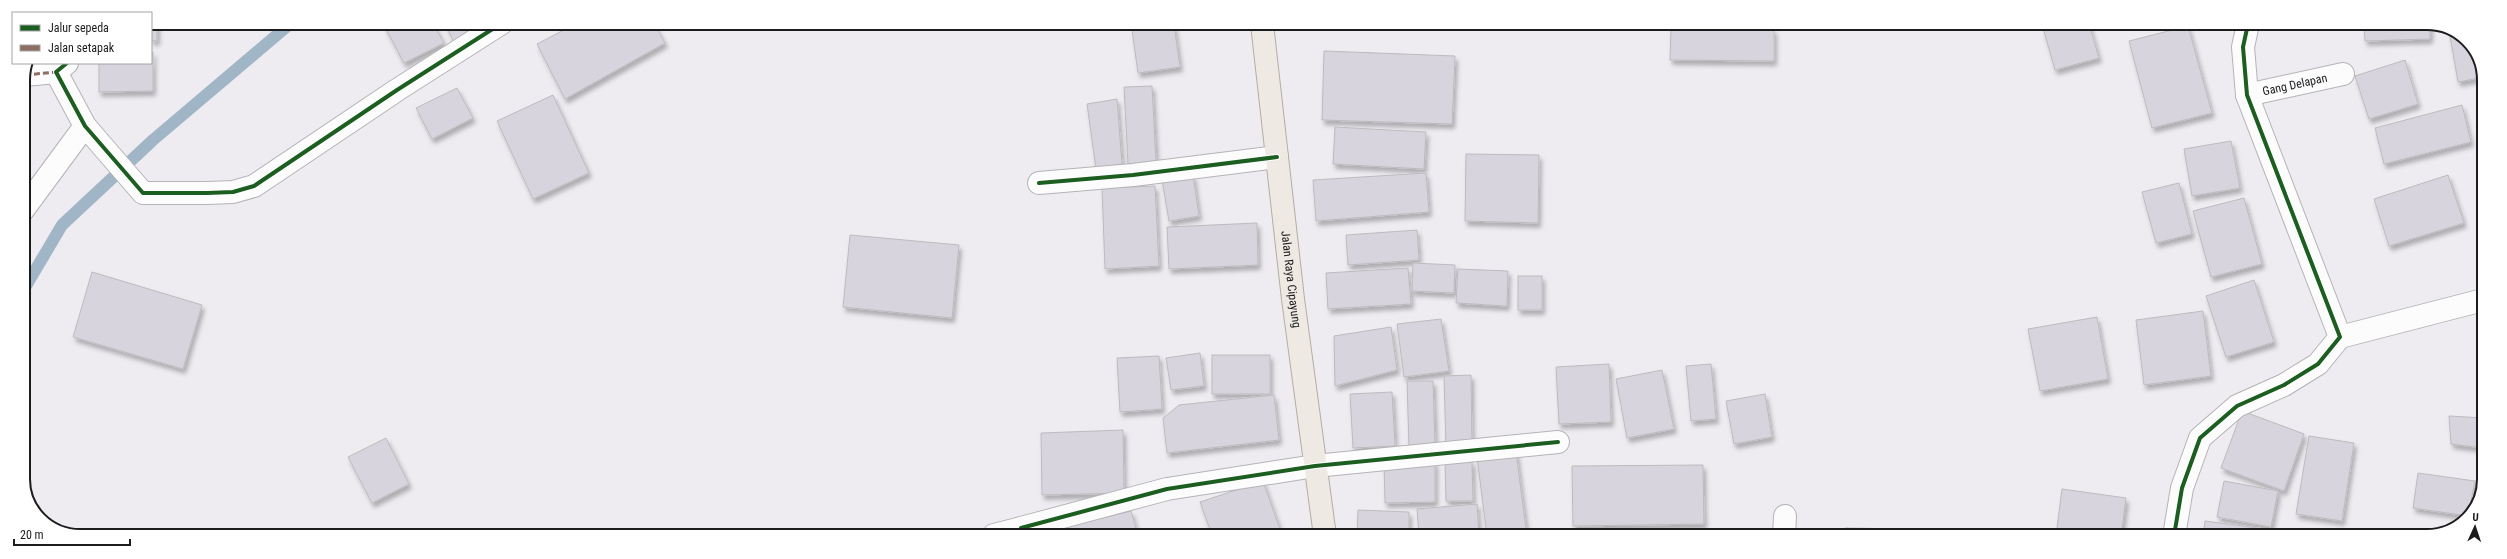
<svg xmlns="http://www.w3.org/2000/svg" width="2507" height="559" viewBox="0 0 2507 559" font-family="'Roboto Condensed',sans-serif">
<style>
.lines{fill:none;stroke-linecap:round;stroke-linejoin:round}
.stream{stroke:#a0b5c6;stroke-width:12}
.building{fill:#d7d4dd;stroke:#bcbbbe;filter:url(#shadow)}
.minor-casing{stroke:#b4b3b7;stroke-width:24}
.major-casing{stroke:#b3aca0;stroke-width:24}
.minor{stroke:#fcfcfd;stroke-width:22}
.major{stroke:#eeeae3;stroke-width:22}
.quiet{stroke:#8d6e63;stroke-width:3;stroke-dasharray:6 3;stroke-linecap:butt}
.cycleway-casing{stroke:#fff;stroke-width:6}
.cycleway{stroke:#1b5e20;stroke-width:4}
.labels{text-anchor:middle;stroke-width:3.5;stroke-linejoin:round;paint-order:stroke}
.street-label{font-size:12px;fill:#1c1b1e;stroke:#fff}
.rim{fill:none;stroke:#1c1b1e;stroke-width:2}
</style>
<defs>
<filter id="shadow"><feDropShadow dx="2.5" dy="4.5" stdDeviation="2" flood-color="#0004"/></filter>
</defs>
<rect width="100%" height="100%" fill="#eeecf1"/>
<g class="lines">
<path class="stream" d="M 23,291 L 62,225 L 153,140 L 291,23"/>
</g>
<g class="building">
<path d="M 151,23 L 157,23 L 157,41 L 151,40 Z"/>
<path d="M 383,23 L 433,23 L 444,43 L 404,63 Z"/>
<path d="M 445,23 L 484,23 L 454,42 Z"/>
<path d="M 577,23 L 654,23 L 665,43 L 565,99 L 537,44 Z"/>
<path d="M 1691,24 L 1742,24 L 1742,29 L 1774,29 L 1774,61 L 1670,60 L 1671,28 L 1691,29 Z"/>
<path d="M 2057,24 L 2089,24 L 2099,58 L 2055,70 L 2043,28 Z"/>
<path d="M 2364,24 L 2430,24 L 2430,39 L 2365,41 Z"/>
<path d="M 1174,25 L 1180,67 L 1138,73 L 1132,30 Z"/>
<path d="M 2188,26 L 2212,113 L 2152,128 L 2129,41 Z"/>
<path d="M 2449,30 L 2470,42 L 2484,77 L 2458,82 Z"/>
<path d="M 1324,51 L 1455,56 L 1452,124 L 1322,120 Z"/>
<path d="M 151,52 L 153,52 L 153,91 L 99,92 L 99,63 L 151,63 Z"/>
<path d="M 2405,60 L 2418,104 L 2369,119 L 2355,76 Z"/>
<path d="M 1152,86 L 1156,162 L 1128,164 L 1124,87 Z"/>
<path d="M 457,88 L 473,118 L 432,139 L 416,108 Z"/>
<path d="M 553,95 L 589,173 L 533,199 L 497,121 Z"/>
<path d="M 1117,99 L 1122,164 L 1096,169 L 1087,104 Z"/>
<path d="M 2462,105 L 2471,142 L 2384,164 L 2375,128 Z"/>
<path d="M 1335,127 L 1426,132 L 1424,169 L 1333,164 Z"/>
<path d="M 2231,141 L 2240,188 L 2192,196 L 2184,149 Z"/>
<path d="M 1466,154 L 1539,155 L 1538,223 L 1465,221 Z"/>
<path d="M 1426,173 L 1429,212 L 1316,221 L 1313,180 Z"/>
<path d="M 1193,175 L 1199,216 L 1169,221 L 1162,180 Z"/>
<path d="M 2448,175 L 2464,223 L 2389,246 L 2374,199 Z"/>
<path d="M 2179,183 L 2192,234 L 2156,243 L 2142,192 Z"/>
<path d="M 1155,186 L 1159,266 L 1105,269 L 1102,188 Z"/>
<path d="M 2244,198 L 2262,264 L 2211,277 L 2193,211 Z"/>
<path d="M 1257,223 L 1258,265 L 1169,269 L 1167,227 Z"/>
<path d="M 1417,230 L 1419,260 L 1348,265 L 1346,235 Z"/>
<path d="M 850,235 L 959,245 L 952,318 L 843,307 Z"/>
<path d="M 1413,263 L 1455,265 L 1454,293 L 1412,291 Z"/>
<path d="M 1408,268 L 1411,304 L 1328,309 L 1326,273 Z"/>
<path d="M 1458,269 L 1508,271 L 1507,306 L 1456,303 Z"/>
<path d="M 92,272 L 202,305 L 183,369 L 73,337 Z"/>
<rect x="1518" y="276" width="24" height="34"/>
<path d="M 2254,280 L 2274,342 L 2226,357 L 2206,296 Z"/>
<path d="M 2203,311 L 2211,376 L 2144,385 L 2136,320 Z"/>
<path d="M 2097,317 L 2108,379 L 2040,391 L 2028,329 Z"/>
<path d="M 1441,319 L 1449,371 L 1404,377 L 1397,324 Z"/>
<path d="M 1391,327 L 1397,370 L 1335,386 L 1334,336 Z"/>
<path d="M 1200,353 L 1204,386 L 1171,390 L 1166,358 Z"/>
<rect x="1212" y="355" width="58" height="39"/>
<path d="M 1159,356 L 1162,409 L 1120,412 L 1117,358 Z"/>
<path d="M 1609,364 L 1611,422 L 1559,424 L 1556,367 Z"/>
<path d="M 1711,364 L 1716,419 L 1691,421 L 1686,366 Z"/>
<path d="M 1662,370 L 1674,429 L 1627,438 L 1616,379 Z"/>
<path d="M 1471,375 L 1472,447 L 1446,448 L 1444,376 Z"/>
<path d="M 1407,381 L 1433,381 L 1435,447 L 1409,447 Z"/>
<path d="M 1392,392 L 1395,446 L 1353,448 L 1350,394 Z"/>
<path d="M 1765,394 L 1772,437 L 1734,444 L 1726,401 Z"/>
<path d="M 1274,395 L 1279,440 L 1167,453 L 1163,418 L 1179,405 Z"/>
<path d="M 2242,411 L 2304,434 L 2284,491 L 2221,468 Z"/>
<path d="M 2449,416 L 2483,418 L 2483,448 L 2451,444 Z"/>
<path d="M 1123,430 L 1124,493 L 1042,495 L 1041,433 Z"/>
<path d="M 2309,436 L 2354,443 L 2342,521 L 2296,514 Z"/>
<path d="M 386,438 L 409,484 L 372,503 L 348,457 Z"/>
<path d="M 1516,452 L 1527,536 L 1487,536 L 1477,457 Z"/>
<path d="M 1445,461 L 1472,461 L 1473,501 L 1446,501 Z"/>
<path d="M 1435,462 L 1435,502 L 1385,503 L 1384,463 Z"/>
<path d="M 1703,465 L 1704,524 L 1573,526 L 1572,466 Z"/>
<path d="M 2418,473 L 2475,481 L 2468,516 L 2413,508 Z"/>
<path d="M 1263,481 L 1282,535 L 1212,535 L 1200,502 Z"/>
<path d="M 2224,481 L 2278,491 L 2271,527 L 2217,517 Z"/>
<path d="M 2062,489 L 2126,498 L 2121,536 L 2056,536 Z"/>
<path d="M 1477,504 L 1479,536 L 1419,536 L 1417,509 Z"/>
<path d="M 1358,510 L 1409,512 L 1409,536 L 1357,536 Z"/>
<path d="M 1131,511 L 1138,535 L 1059,535 L 1057,529 Z"/>
<path d="M 2205,521 L 2272,530 L 2271,536 L 2203,536 Z"/>
<path d="M 1845,528 L 1910,529 L 1910,536 L 1845,536 Z"/>
</g>
<g class="lines">
<defs>
<g id="minor">
<path d="M 67,63 L 56,72 L 85,126 L 143,193 L 207,193 L 233,192 L 254,186 L 397,90 L 502,23"/>
<path d="M 25,75 L 56,72"/>
<path id="s1" d="M 2247,95 L 2343,74"/>
<path d="M 1039,183 L 1133,175 L 1277,157"/>
<path d="M 23,210 L 85,126"/>
<path d="M 2340,337 L 2483,300"/>
<path d="M 994,535 L 1021,528"/>
<path d="M 1023,535 L 1021,528 L 1167,489 L 1315,466 L 1558,442"/>
<path d="M 1784,536 L 1785,516"/>
<path d="M 2174,536 L 2182,488 L 2200,438 L 2237,406 L 2284,385 L 2318,364 L 2340,337 L 2247,95 L 2243,47 L 2248,24"/>
</g>
<g id="major">
<path id="s2" d="M 1262,24 L 1293,299 L 1325,536"/>
</g>
</defs>
<use href="#minor" class="minor-casing"/>
<use href="#major" class="major-casing"/>
<use href="#minor" class="minor"/>
<use href="#major" class="major"/>
<path class="quiet" d="M 25,75 L 56,72"/>
<defs>
<g id="cycleway">
<path d="M 67,63 L 56,72 L 85,126 L 143,193 L 207,193 L 233,192 L 254,186 L 397,90 L 502,23"/>
<path d="M 1039,183 L 1133,175 L 1277,157"/>
<path d="M 1023,535 L 1021,528 L 1167,489 L 1315,466 L 1558,442"/>
<path d="M 2174,536 L 2182,488 L 2200,438 L 2237,406 L 2284,385 L 2318,364 L 2340,337 L 2247,95 L 2243,47 L 2248,24"/>
</g>
</defs>
<use href="#cycleway" class="cycleway-casing"/>
<use href="#cycleway" class="cycleway"/>
</g>
<g class="labels">
<g class="street-label">
<text dy="4" stroke="none"><textPath href="#s1" startOffset="49">Gang Delapan</textPath></text>
<text dy="4" stroke="none"><textPath href="#s2" startOffset="257">Jalan Raya Cipayung</textPath></text>
</g>
</g>
<path d="M0 0H2507V559H0ZM80 30H2427A50 50 0 0 1 2477 80V479A50 50 0 0 1 2427 529H80A50 50 0 0 1 30 479V80A50 50 0 0 1 80 30Z" fill="#fff" fill-rule="evenodd"/>
<path class="rim" d="M80 30H2427A50 50 0 0 1 2477 80V479A50 50 0 0 1 2427 529H80A50 50 0 0 1 30 479V80A50 50 0 0 1 80 30Z"/>
<rect x="12" y="12" width="140" height="52" fill="#ffffff" stroke="#a4a4a5"/>
<rect x="20" y="25" width="20" height="6" fill="#1b5e20" stroke="#a4a4a5"/>
<text x="48" y="32" font-size="12" fill="#1c1b1e">Jalur sepeda</text>
<rect x="20" y="45" width="20" height="6" fill="#8d6e63" stroke="#a4a4a5"/>
<text x="48" y="52" font-size="12" fill="#1c1b1e">Jalan setapak</text>
<g transform="translate(2475 527) rotate(3)" stroke="#ffffff" stroke-width="3" paint-order="stroke">
<path d="M0-3L7 15L0 10L-7 15Z" fill="#1c1b1e"/>
<text y="-6" font-size="11" font-weight="bold" text-anchor="middle" fill="#1c1b1e">U</text>
</g>
<path d="M14 539v6h116v-6" fill="none" stroke="#1c1b1e" stroke-width="2"/>
<text x="20" y="539" font-size="12" fill="#1c1b1e" stroke="#ffffff" stroke-width="3" paint-order="stroke">20 m</text>
</svg>
